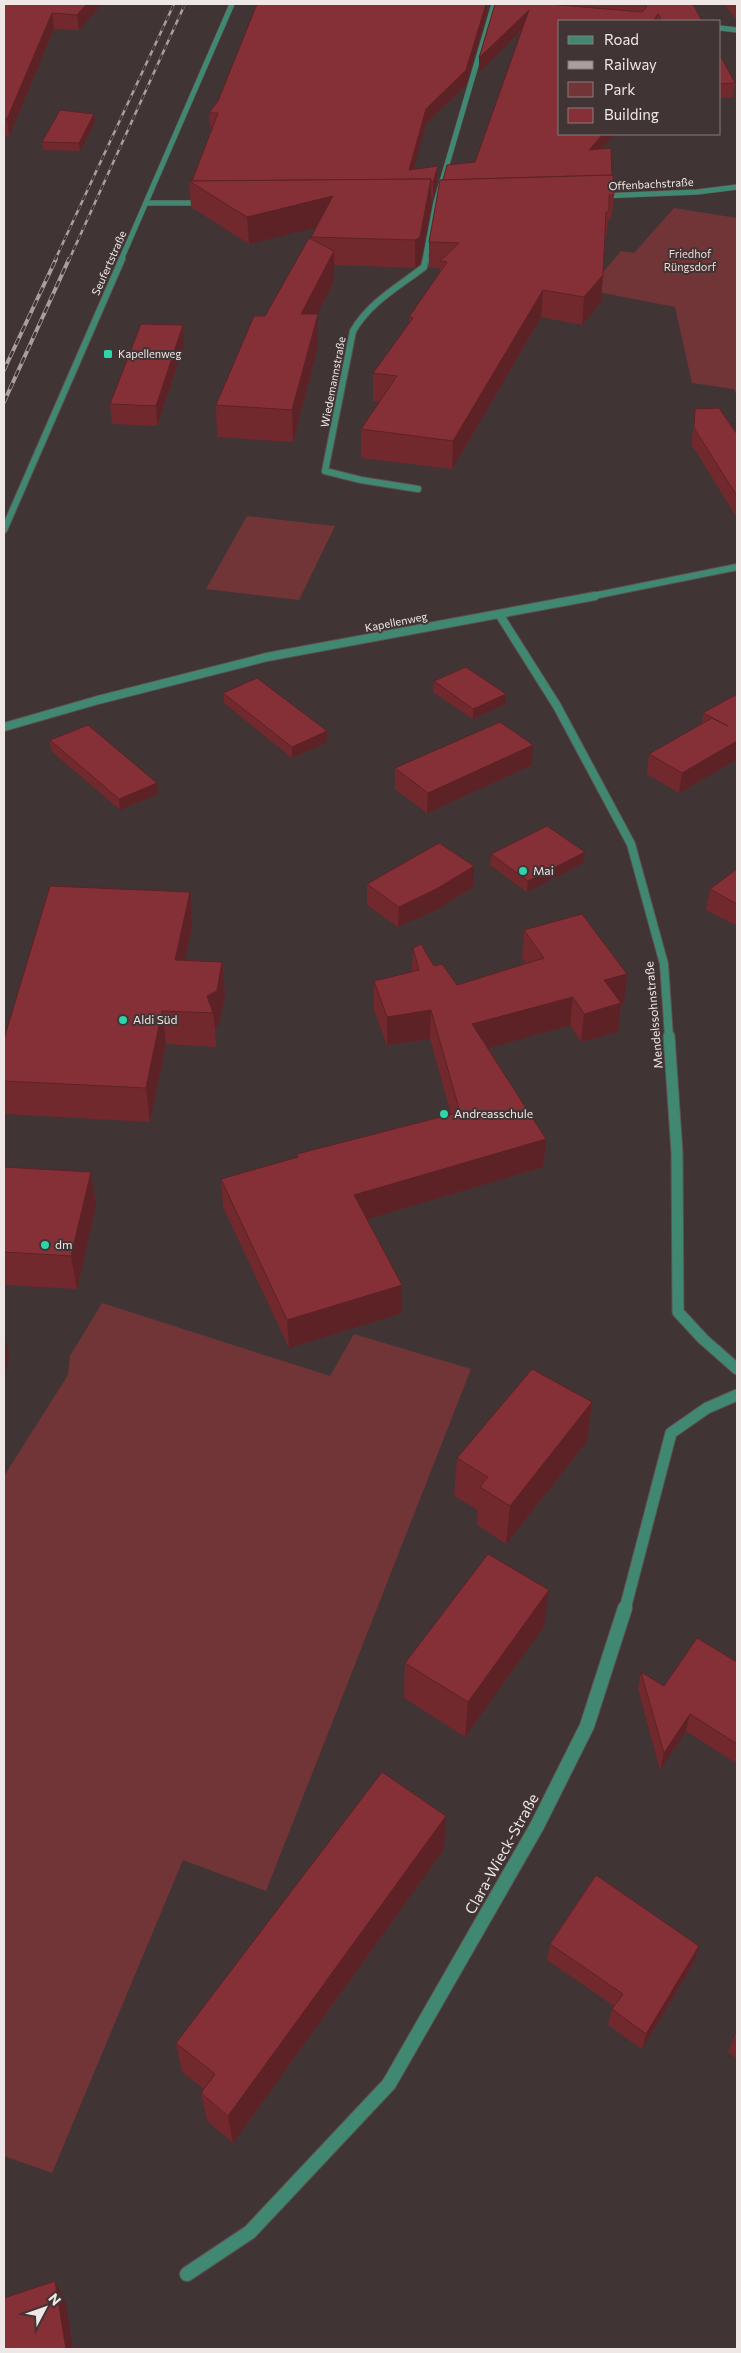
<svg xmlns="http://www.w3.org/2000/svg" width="741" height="2353" viewBox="0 0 741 2353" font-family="Commissioner,sans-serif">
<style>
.green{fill:#723537}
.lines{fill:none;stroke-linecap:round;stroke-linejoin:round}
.street-far4-casing{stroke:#5c5150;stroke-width:6}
.street-far3-casing{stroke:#5c5150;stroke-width:8}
.street-far2-casing{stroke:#5c5150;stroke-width:10}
.street-far1-casing{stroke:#5c5150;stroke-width:13}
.street-casing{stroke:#5c5150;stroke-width:16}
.street-far4{stroke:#418872;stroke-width:5}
.street-far3{stroke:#418872;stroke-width:6}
.street-far2{stroke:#418872;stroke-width:8}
.street-far1{stroke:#418872;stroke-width:11}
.street{stroke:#418872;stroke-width:14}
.rail-far1-casing{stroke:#a89f9e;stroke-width:2.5}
.rail-casing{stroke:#a89f9e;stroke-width:4}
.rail-far1{stroke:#403434;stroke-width:2;stroke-dasharray:5.5;stroke-linecap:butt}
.rail{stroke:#403434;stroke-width:2.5;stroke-dasharray:7;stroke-linecap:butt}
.wall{fill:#72292e}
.shaded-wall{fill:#5d2226}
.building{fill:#853036;stroke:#5d2226}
.poi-dot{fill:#2ed4aa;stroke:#403434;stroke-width:2}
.labels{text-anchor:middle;stroke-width:4;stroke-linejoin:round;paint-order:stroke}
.far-street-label{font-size:11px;fill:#efe7e6;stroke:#403434}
.far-park-label{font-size:11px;fill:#f2d8d7;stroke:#403434}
.far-poi-label{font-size:11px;fill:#efe7e6;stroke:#403434;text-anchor:start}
.poi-label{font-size:12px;fill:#efe7e6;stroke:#403434;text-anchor:start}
.street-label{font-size:12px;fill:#efe7e6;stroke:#403434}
.near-street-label{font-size:15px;fill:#efe7e6;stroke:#403434}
</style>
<rect width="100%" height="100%" fill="#403434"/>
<g class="green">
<path d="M 674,208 L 737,218 L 737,397 L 734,389 L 692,383 L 675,307 L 588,290 L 621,251 L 634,253 Z"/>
<path d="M 247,516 L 335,526 L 299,600 L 206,589 Z"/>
<path d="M 102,1303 L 330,1376 L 354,1334 L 471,1369 L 266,1891 L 183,1860 L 52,2173 L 4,2156 L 4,1476 L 68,1375 L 70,1356 Z"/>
</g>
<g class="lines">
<defs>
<g id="street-far4">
<path d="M 720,28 L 737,30"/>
<path d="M 601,196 L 697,192 L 737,187"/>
<path d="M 146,203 L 204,203"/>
<path d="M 121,260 L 232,4"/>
<path d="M 425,260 L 436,202 L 494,4"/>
</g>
<g id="street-far3">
<path d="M 418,489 L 361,480 L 325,471 L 353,331 C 370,302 398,287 424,267 L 426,259"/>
<path d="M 4,530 L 122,259"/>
<path d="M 588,597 L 737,567"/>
</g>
<g id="street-far2">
<path d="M 499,614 L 557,706 L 631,844 L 664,964 L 669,1037"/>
<path d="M 4,727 L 98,700 L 267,657 L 595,596"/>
</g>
<g id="street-far1">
<path d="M 669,1036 L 677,1153 L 678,1312 L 703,1339 L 737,1369"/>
<path d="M 625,1609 L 671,1433 L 707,1408 L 737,1395"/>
</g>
<path id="street" d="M 187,2274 L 250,2232 L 389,2084 L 537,1826 L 587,1726 L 625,1608"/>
</defs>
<use href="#street-far4" class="street-far4-casing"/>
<use href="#street-far3" class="street-far3-casing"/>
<use href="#street-far2" class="street-far2-casing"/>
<use href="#street-far1" class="street-far1-casing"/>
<use href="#street" class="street-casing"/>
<use href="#street-far4" class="street-far4"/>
<use href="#street-far3" class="street-far3"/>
<use href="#street-far2" class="street-far2"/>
<use href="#street-far1" class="street-far1"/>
<use href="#street" class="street"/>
<defs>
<g id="rail-far1">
<path d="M 55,260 L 174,4"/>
<path d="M 69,260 L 185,4"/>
</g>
<g id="rail">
<path d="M 4,370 L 56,259"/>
<path d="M 4,402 L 69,259"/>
</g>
</defs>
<use href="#rail-far1" class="rail-far1-casing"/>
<use href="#rail" class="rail-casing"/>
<use href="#rail-far1" class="rail-far1"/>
<use href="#rail" class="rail"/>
</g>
<g class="wall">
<path d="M 4,4 L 102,4 L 79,30 L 54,29 L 9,136 L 4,136 Z"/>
<path d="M 495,4 L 693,4 L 702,21 L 560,21 L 560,134 L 614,134 L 602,149 L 612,175 L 614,195 L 611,220 L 608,220 L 606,238 L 605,238 L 603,275 L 601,302 L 582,325 L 541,317 L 452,469 L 361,458 L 361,429 L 380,402 L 373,401 L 373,373 L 409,324 L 409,317 L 440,274 L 440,268 L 429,268 L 429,242 L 443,180 L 475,162 L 522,30 L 479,72 L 479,58 Z"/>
<path d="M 724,4 L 737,4 L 737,20 Z"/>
<path d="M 487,12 L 466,85 L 426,124 L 413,169 L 438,166 L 437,182 L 433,197 L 431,197 L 431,206 L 420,264 L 415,268 L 334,265 L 334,281 L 317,314 L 318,345 L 293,442 L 217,437 L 216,405 L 265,316 L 311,239 L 311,237 L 316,227 L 249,244 L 191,207 L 189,181 L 192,181 L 213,128 L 210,128 L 209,113 L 218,101 Z"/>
<path d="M 720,55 L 735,83 L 733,98 L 720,98 Z"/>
<path d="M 95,122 L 80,151 L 43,150 L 42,142 Z"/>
<path d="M 183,325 L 184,345 L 157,426 L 112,424 L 110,404 Z"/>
<path d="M 695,409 L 737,434 L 737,518 L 692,445 L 693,426 Z"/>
<path d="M 434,681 L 505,704 L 473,719 L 433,692 Z"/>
<path d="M 223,693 L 327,742 L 292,758 L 224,703 Z"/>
<path d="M 737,694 L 737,759 L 679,793 L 647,774 L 649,754 L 702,724 L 703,713 Z"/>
<path d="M 50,740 L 157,783 L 158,794 L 120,810 L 51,751 Z"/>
<path d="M 532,765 L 427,813 L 395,789 L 395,768 Z"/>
<path d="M 491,854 L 583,863 L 527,892 L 490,865 Z"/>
<path d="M 737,869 L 737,926 L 706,910 L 710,889 Z"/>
<path d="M 367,884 L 473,887 L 438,909 L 398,927 L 367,905 Z"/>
<path d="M 190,892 L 192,926 L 185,960 L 222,962 L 225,996 L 219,1025 L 215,1027 L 216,1047 L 166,1044 L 150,1122 L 4,1114 L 4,1039 Z"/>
<path d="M 524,930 L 627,974 L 624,1002 L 621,1003 L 618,1032 L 581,1042 L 570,1025 L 487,1048 L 546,1139 L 543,1167 L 367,1219 L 402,1313 L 289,1348 L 223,1207 L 221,1179 L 297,1157 L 297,1154 L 451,1114 L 430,1039 L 387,1045 L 374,1010 L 374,981 L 412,972 L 413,948 L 457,985 L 526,963 L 522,958 Z"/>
<path d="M 4,1167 L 91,1172 L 96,1206 L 77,1289 L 4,1285 Z"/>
<path d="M 737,1226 L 737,1236 L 735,1235 Z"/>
<path d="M 592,1402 L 587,1441 L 506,1544 L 477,1525 L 478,1510 L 454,1496 L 457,1458 Z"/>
<path d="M 544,1626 L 465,1737 L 404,1698 L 405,1663 Z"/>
<path d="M 737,1662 L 737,1764 L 686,1731 L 660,1770 L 638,1689 L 641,1672 L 664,1686 Z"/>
<path d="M 444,1849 L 233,2143 L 207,2121 L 201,2093 L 204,2089 L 182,2072 L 176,2043 Z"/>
<path d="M 550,1944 L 694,1962 L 642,2049 L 608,2025 L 612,2009 L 614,2006 L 547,1960 Z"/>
<path d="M 737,2032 L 737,2059 L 728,2052 L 734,2037 Z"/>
</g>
<g class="shaded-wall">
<path d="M 87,4 L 102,4 L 79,30 L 77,15 Z"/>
<path d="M 486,4 L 487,4 L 487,12 L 466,85 L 426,124 L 410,182 L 409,170 L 426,109 Z"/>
<path d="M 529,10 L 528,24 L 479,72 L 479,58 Z"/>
<path d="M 52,13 L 54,29 L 9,136 L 7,119 Z"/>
<path d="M 658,14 L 657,21 L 653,21 Z"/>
<path d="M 94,114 L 95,122 L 80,151 L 79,143 Z"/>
<path d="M 603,134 L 614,134 L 588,166 L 589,150 Z"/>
<path d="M 438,166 L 437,182 L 433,197 L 433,182 Z"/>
<path d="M 431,179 L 431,206 L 420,264 L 415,268 L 415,240 Z"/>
<path d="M 333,196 L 334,223 L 249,244 L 247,217 Z"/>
<path d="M 334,251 L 334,281 L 302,345 L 301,314 Z"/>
<path d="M 603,275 L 601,302 L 582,325 L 584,297 Z"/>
<path d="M 543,290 L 541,317 L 452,469 L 453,441 Z"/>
<path d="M 318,314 L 318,345 L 293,442 L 292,410 Z"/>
<path d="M 183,325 L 184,345 L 157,426 L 156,406 Z"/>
<path d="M 506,694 L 505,704 L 473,719 L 473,709 Z"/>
<path d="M 327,731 L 327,742 L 292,758 L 292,747 Z"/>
<path d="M 737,731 L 737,759 L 679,793 L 682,773 Z"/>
<path d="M 533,745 L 532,765 L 427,813 L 428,793 Z"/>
<path d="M 157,783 L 158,794 L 120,810 L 119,799 Z"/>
<path d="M 585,852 L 583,863 L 527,892 L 528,881 Z"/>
<path d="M 474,866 L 473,887 L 438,909 L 398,927 L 399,907 Z"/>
<path d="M 190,892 L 192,926 L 178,993 L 175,960 Z"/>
<path d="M 222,962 L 225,996 L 219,1025 L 215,1027 L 213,1013 L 207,996 Z"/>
<path d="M 627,974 L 624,1002 L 601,1009 L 604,980 Z"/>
<path d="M 573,997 L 570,1025 L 471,1053 L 472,1024 Z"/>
<path d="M 621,1003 L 618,1032 L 581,1042 L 584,1014 Z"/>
<path d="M 431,1010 L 430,1039 L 387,1045 L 387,1017 Z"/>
<path d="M 162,1011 L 166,1044 L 150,1122 L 146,1088 Z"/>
<path d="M 546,1139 L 543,1167 L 354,1223 L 354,1195 Z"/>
<path d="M 91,1172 L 96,1206 L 77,1289 L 71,1256 Z"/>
<path d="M 402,1285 L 402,1313 L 289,1348 L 287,1320 Z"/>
<path d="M 4,1332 L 9,1356 L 4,1378 Z"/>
<path d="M 592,1402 L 587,1441 L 506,1544 L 510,1506 Z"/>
<path d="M 549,1590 L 544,1626 L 465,1737 L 468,1702 Z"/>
<path d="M 690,1714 L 686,1731 L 660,1770 L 664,1753 Z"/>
<path d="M 446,1816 L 444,1849 L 233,2143 L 228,2116 Z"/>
<path d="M 699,1946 L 694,1962 L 642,2049 L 646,2034 Z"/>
<path d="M 55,2281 L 66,2304 L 73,2349 L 66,2349 Z"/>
</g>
<g class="building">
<path d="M 4,4 L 87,4 L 77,15 L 52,13 L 7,119 L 4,119 Z"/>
<path d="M 257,4 L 486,4 L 466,70 L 426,109 L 409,170 L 438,166 L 433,182 L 431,182 L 431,179 L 192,181 L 218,113 L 209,113 L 218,101 Z"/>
<path d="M 495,4 L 548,4 L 642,12 L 647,7 L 643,4 L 693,4 L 702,21 L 662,21 L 658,14 L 653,21 L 560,21 L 560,134 L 603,134 L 589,150 L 611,148 L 612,175 L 443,180 L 447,165 L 475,162 L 529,10 L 479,58 Z"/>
<path d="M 720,55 L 735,83 L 720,84 Z"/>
<path d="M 60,110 L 94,114 L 79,143 L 42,142 Z"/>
<path d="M 613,175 L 614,195 L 609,195 L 609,212 L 606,212 L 603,275 L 584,297 L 543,290 L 453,441 L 361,429 L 397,376 L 373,373 L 413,318 L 409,317 L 447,262 L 440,261 L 459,243 L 429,242 L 440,180 Z"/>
<path d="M 431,179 L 420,237 L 415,240 L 311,237 L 333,196 L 247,217 L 189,181 Z"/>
<path d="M 309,238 L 334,251 L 301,314 L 318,314 L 292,410 L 216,405 L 254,316 L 265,316 Z"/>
<path d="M 141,324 L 183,325 L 156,406 L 110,404 Z"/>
<path d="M 719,408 L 737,434 L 737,496 L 694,428 L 695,409 Z"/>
<path d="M 466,667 L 506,694 L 473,709 L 434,681 Z"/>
<path d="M 257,678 L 327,731 L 292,747 L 223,693 Z"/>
<path d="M 737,694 L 737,741 L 682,773 L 649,754 L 712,718 L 728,726 L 703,713 Z"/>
<path d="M 500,722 L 533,745 L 428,793 L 395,768 Z"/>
<path d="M 88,725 L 157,783 L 119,799 L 50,740 Z"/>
<path d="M 547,826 L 585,852 L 528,881 L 491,854 Z"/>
<path d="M 439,843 L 474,866 L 438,888 L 399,907 L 367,884 Z"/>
<path d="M 737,869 L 737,904 L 710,889 Z"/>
<path d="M 50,886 L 190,892 L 175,960 L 222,962 L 217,991 L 207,996 L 213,1013 L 162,1011 L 146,1088 L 4,1081 L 4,1039 Z"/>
<path d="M 582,914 L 627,974 L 604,980 L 621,1003 L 584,1014 L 573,997 L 472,1024 L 546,1139 L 354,1195 L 402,1285 L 287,1320 L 221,1179 L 298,1157 L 297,1154 L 328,1146 L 460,1112 L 431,1010 L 387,1017 L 374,981 L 419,970 L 413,948 L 421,944 L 434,966 L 442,964 L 457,985 L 544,958 L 524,930 Z"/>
<path d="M 4,1167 L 91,1172 L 71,1256 L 4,1252 Z"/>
<path d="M 532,1369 L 592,1402 L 510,1506 L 480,1487 L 488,1477 L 457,1458 Z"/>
<path d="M 488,1554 L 549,1590 L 468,1702 L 405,1663 Z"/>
<path d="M 697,1638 L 737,1662 L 737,1744 L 690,1714 L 664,1753 L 641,1672 L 664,1686 Z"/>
<path d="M 382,1772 L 446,1816 L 228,2116 L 201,2093 L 215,2074 L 176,2043 Z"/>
<path d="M 596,1875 L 699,1946 L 646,2034 L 612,2009 L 623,1994 L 550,1944 Z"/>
<path d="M 737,2032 L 737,2040 L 734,2037 Z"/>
<path d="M 55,2281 L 66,2349 L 4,2349 L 4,2298 Z"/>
</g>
<g class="poi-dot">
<rect x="103" y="349" width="10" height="10" rx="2.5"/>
<circle cx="523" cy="871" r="5"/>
<circle cx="123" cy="1020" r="5"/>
<circle cx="444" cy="1114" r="5"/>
<circle cx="45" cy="1245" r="5"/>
</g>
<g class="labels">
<g class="far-street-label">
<text transform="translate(651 184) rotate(-3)" y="4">Offenbachstraße</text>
<text transform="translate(109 263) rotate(-66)" y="4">Seufertstraße</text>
<text transform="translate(333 382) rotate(-79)" y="4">Wiedemannstraße</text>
<text transform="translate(396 622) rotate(-11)" y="4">Kapellenweg</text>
</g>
<g class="far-park-label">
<text x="690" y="258">Friedhof<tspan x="690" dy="13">Rüngsdorf</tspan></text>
</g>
<g class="far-poi-label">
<text x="118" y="358">Kapellenweg</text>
</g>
<g class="poi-label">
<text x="533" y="875">Mai</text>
<text x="133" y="1024">Aldi Süd</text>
<text x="454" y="1118">Andreasschule</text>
<text x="55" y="1249">dm</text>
</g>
<g class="street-label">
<text transform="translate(654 1015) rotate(-95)" y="4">Mendelssohnstraße</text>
</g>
<g class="near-street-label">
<text transform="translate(502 1854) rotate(-61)" y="5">Clara-Wieck-Straße</text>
</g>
</g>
<rect width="741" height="2353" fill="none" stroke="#efe7e6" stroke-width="10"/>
<rect x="558" y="20" width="162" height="115" fill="#403434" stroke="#867c7b"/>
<rect x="568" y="36" width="25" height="8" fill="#418872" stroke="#867c7b"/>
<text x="604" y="45" font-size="15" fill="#efe7e6">Road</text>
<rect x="568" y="61" width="25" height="8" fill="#a89f9e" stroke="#867c7b"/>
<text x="604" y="70" font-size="15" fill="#efe7e6">Railway</text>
<rect x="568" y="82" width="25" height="15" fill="#723537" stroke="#867c7b"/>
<text x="604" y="95" font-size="15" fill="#efe7e6">Park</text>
<rect x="568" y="108" width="25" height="15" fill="#853036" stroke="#867c7b"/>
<text x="604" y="120" font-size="15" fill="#efe7e6">Building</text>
<g transform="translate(45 2308) rotate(49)" stroke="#403434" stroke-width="4" paint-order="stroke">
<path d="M0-4L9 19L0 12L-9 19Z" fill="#efe7e6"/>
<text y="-8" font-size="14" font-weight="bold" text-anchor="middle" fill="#efe7e6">N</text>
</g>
</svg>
